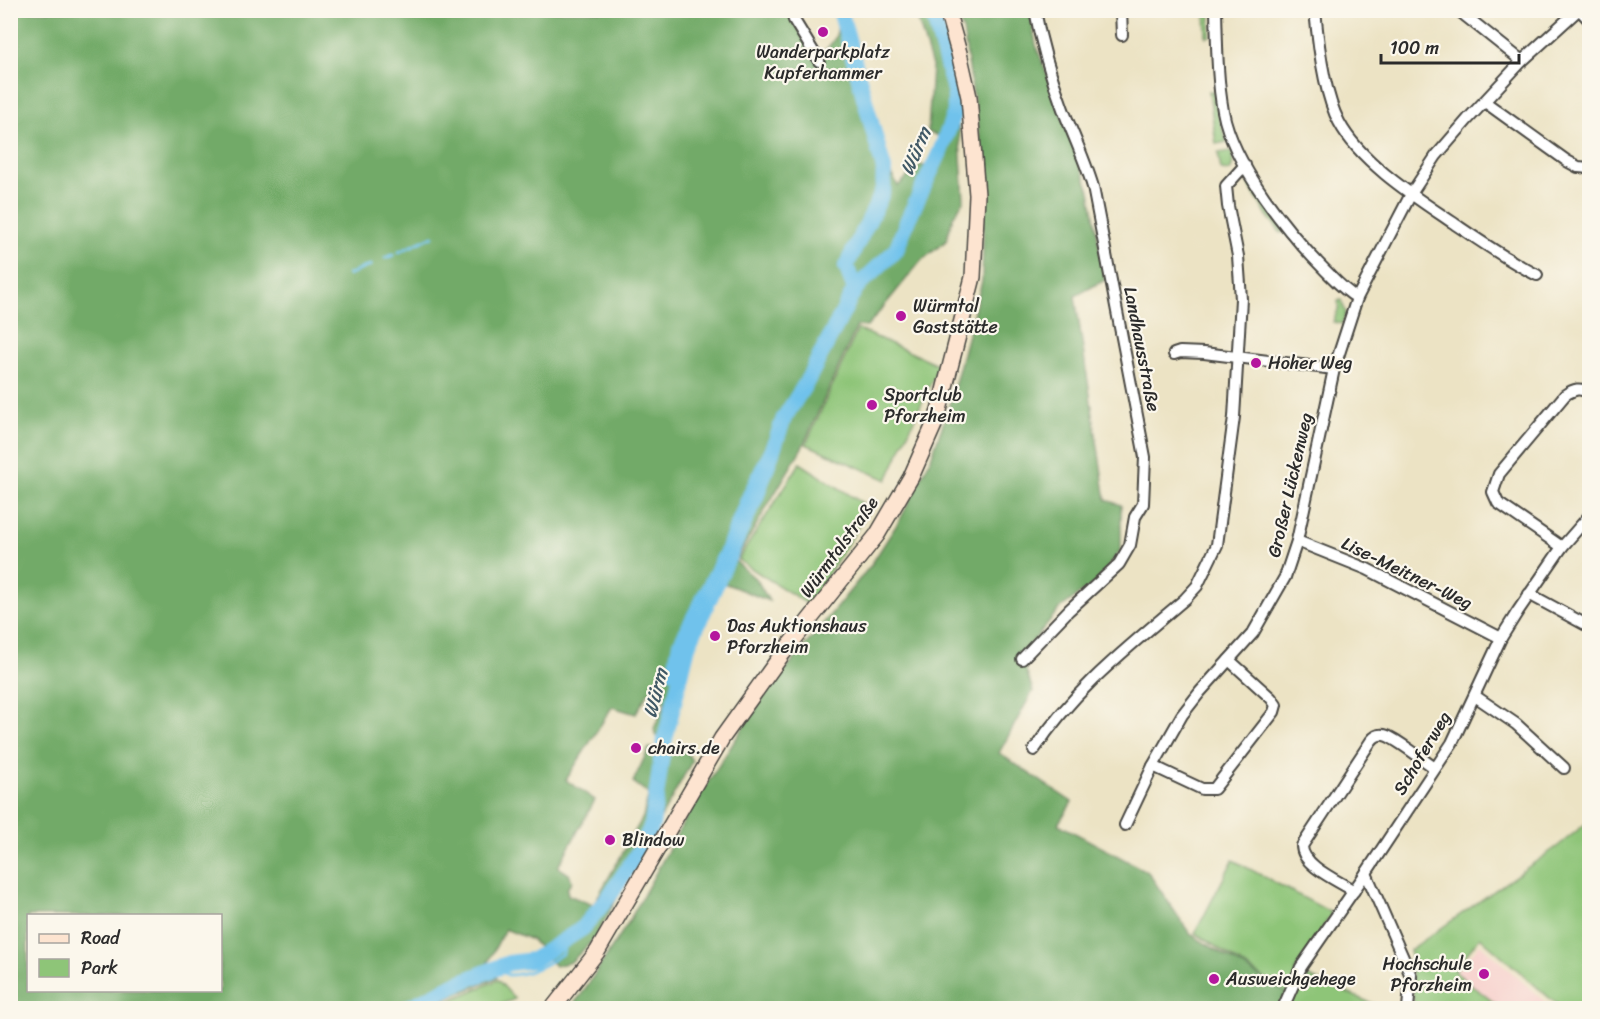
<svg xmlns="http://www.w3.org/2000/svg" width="1600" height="1019" viewBox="0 0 1600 1019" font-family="Sriracha,sans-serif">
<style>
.built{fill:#f7d0cc}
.green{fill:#8ec578;stroke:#5c7852;stroke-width:1.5}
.forest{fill:#72aa68;stroke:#4e6a4a;stroke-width:1.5;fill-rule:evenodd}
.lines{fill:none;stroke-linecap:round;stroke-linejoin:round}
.stream{stroke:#70c2ec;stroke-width:3}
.canal{stroke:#70c2ec;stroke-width:9}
.river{stroke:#70c2ec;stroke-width:16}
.minor-casing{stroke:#484742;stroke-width:14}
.secondary-casing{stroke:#484742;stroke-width:18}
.minor{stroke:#fff;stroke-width:10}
.secondary{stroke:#fde4d0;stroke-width:15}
.poi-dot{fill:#b5179e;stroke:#fbf7ec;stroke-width:2}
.labels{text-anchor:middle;stroke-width:4.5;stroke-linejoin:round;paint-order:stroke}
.poi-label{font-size:18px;fill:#2b2b2b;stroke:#fbf7ec;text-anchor:start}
.street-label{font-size:18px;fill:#2b2b2b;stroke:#fbf7ec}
.water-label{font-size:20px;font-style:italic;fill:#405865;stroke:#fbf7ec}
</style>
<rect width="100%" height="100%" fill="#fbf7ec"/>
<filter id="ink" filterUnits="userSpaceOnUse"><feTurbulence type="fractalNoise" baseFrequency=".0167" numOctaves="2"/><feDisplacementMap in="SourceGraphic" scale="12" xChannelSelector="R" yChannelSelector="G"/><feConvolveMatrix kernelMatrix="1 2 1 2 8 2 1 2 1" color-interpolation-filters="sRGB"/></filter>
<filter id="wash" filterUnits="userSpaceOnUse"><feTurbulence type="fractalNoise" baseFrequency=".008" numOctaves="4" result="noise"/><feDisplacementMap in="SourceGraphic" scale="24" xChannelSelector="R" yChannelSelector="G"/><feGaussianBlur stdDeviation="1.35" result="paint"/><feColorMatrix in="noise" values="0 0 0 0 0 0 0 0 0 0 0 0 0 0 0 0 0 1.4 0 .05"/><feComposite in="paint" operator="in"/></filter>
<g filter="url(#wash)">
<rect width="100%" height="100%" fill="#ece3c4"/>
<path class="built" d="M 1480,944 L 1552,1008 L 1429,1008 L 1427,1004 Z"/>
<g class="green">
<path d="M 1205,11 L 1211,11 L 1210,36 L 1206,37 Z"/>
<path d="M 1209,91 L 1213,91 L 1219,118 L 1227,142 L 1216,144 Z"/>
<path d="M 1231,151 C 1233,159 1234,164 1230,171 L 1221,170 L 1218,153 Z"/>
<path d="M 1250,182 L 1284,232 L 1281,233 L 1266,214 L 1248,184 Z"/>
<path d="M 1341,300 L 1346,313 L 1342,324 L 1333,322 L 1339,307 L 1338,301 Z"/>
<path d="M 858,329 L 939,365 L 887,480 L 806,444 Z"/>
<path d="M 800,463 L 870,508 L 809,605 L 738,560 Z"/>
<path d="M 1589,821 L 1589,1008 L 1561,1008 L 1480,937 L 1454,971 L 1501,1008 L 1414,1008 L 1410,950 L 1558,846 Z"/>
<path d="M 1233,860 L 1332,913 L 1295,971 L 1383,1008 L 1280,1008 L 1285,992 L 1282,990 L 984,1008 L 1263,978 L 1195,933 Z"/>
<path d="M 498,980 L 515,999 L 492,1008 L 432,1008 Z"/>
</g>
<g class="forest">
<path d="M 10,11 L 790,11 L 815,59 C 832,45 845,33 833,11 L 846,11 L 888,168 L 898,186 L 920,165 L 935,168 L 953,129 L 959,127 L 964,200 L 953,217 L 946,241 L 921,261 L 867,327 L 857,326 L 803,446 L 735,561 L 757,580 L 769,601 L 719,581 L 696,635 L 666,742 L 655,735 L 654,728 L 665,704 L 664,700 L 649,691 L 636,714 L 612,707 L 566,780 L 595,800 L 558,867 L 569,874 L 572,881 L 567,889 L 568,895 L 593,905 L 643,817 L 649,794 L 633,782 L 649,748 L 687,752 L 692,761 L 595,938 L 571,962 L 555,966 L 532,940 L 505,929 L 485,968 L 494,973 L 497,978 L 423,1008 L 11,1008 ZM 28,916 L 220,916 L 220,990 L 28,990 Z"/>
<path d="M 915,11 L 928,11 L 950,87 L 951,108 L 942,137 L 928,132 L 932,66 Z"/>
<path d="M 954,11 L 1030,11 L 1036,45 L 1090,191 L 1105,280 L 1075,296 L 1106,500 L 1121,505 L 1121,550 L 1096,582 L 1059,609 L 1021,656 L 1033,691 L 999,753 L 1072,802 L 1058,824 L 1148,872 L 1190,934 L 1285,992 L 1280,1008 L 570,1008 L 581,995 L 628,923 L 691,809 L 760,701 L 871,565 L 901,518 L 931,458 L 948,410 L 982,281 L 985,172 L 963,30 Z"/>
</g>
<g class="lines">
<g class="stream">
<path d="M 399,252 L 433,236"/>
<path d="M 385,258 L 393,255"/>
<path d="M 348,275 L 371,265"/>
<path d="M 501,966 L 504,973 L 508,975 C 529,975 546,965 563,953 L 565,940"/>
</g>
<path class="canal" d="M 671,674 L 676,645 L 725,548 L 745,498 L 784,418"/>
<g class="river">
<path d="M 840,10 L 884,169 L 883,189 L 879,200 L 846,266 L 855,289"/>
<path d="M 408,1008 L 454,985 L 509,963 L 533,960 L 583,928 L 610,895 L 640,850 L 652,825 L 663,747 L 688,646 L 756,497 L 784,418 L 806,383 L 855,289 L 896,250 L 908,219 L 940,152 L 955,112 L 955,93 L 932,10"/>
</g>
</g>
</g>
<g filter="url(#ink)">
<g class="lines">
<defs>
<g id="minor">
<path d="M 791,10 L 794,20 L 819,61"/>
<path d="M 1121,10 L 1122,35"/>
<path d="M 1216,10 C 1217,44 1217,78 1223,111 C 1233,165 1288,233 1326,271 C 1336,281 1345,291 1357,298"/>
<path d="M 1315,10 C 1318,43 1324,94 1339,122 C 1360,162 1415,197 1452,222 C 1480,241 1507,260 1537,275"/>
<path d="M 1458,10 L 1522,61"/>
<path d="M 1580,10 L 1590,21"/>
<path d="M 1485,102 L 1567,161 L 1578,167 L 1590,168"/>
<path d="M 1174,354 L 1180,352 L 1204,353 L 1334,369"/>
<path d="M 1297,541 L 1367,569 L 1501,638"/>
<path d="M 1562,547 L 1498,503 L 1493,492 L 1499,474 L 1565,395 C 1574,389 1580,387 1590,393"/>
<path d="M 1529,594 L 1590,627"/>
<path d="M 1022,659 L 1069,610 L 1119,564 L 1130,545 L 1135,517 L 1143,504 L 1145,457 L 1093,187 C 1085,160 1073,135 1063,109 C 1051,77 1041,44 1035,10"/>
<path d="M 1475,696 L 1516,724 L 1564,768"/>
<path d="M 1034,750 C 1074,689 1130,646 1185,599 L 1197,586 L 1217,545 L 1234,417 L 1241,299 L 1238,256 L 1228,206 L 1226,186 L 1245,165"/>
<path d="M 1153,766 L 1202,789 L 1214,789 L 1274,712 L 1276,705 L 1271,698 L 1229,660"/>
<path d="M 1125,825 L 1153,766 L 1182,715 L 1200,692 L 1253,633 L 1285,577 L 1297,541 L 1334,369 L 1357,298 L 1411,194 L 1436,156 L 1468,119 L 1522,61 L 1578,10"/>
<path d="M 1366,873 L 1411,976 L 1408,1008"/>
<path d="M 1354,891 C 1339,881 1302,866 1302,846 L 1371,741 C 1374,737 1378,734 1384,735 C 1395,737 1424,761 1435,768"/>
<path d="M 1283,1008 L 1301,967 L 1366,873 L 1452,743 L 1501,638 L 1518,611 L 1562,547 L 1590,515"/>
</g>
<path id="secondary" d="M 553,1008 L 597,952 L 722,738 L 783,653 L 877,535 L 911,477 L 937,418 L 973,277 L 977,195 L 969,97 L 959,53 L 947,10"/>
</defs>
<use href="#minor" class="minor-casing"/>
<use href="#secondary" class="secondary-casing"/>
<use href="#minor" class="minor"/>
<use href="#secondary" class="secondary"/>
</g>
</g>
<g class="poi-dot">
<circle cx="823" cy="32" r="6"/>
<circle cx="901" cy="316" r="6"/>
<circle cx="1256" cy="363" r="6"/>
<circle cx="872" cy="405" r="6"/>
<circle cx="715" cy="636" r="6"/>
<circle cx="636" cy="748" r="6"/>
<circle cx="610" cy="840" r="6"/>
<circle cx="1484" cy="974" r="6"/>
<circle cx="1214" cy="979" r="6"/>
</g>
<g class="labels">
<g class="poi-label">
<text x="823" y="58" text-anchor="middle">Wanderparkplatz<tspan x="823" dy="21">Kupferhammer</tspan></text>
<text x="913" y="312">Würmtal<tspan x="913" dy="21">Gaststätte</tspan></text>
<text x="1268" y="369">Hoher Weg</text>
<text x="884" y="401">Sportclub<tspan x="884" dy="21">Pforzheim</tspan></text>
<text x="727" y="632">Das Auktionshaus<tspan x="727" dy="21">Pforzheim</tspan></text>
<text x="648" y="754">chairs.de</text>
<text x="622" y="846">Blindow</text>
<text x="1472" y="970" text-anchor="end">Hochschule<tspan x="1472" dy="21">Pforzheim</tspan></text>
<text x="1226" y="985">Ausweichgehege</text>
</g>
<g class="street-label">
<text transform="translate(1142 349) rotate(79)" y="6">Landhausstraße</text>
<text transform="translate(1290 485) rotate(-77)" y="6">Großer Lückenweg</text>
<text transform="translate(839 547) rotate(-54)" y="6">Würmtalstraße</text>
<text transform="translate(1407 573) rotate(26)" y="6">Lise-Meitner-Weg</text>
<text transform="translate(1422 753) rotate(-59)" y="6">Schoferweg</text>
</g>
<g class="water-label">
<text transform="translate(915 151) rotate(-67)" y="7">Würm</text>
<text transform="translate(655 693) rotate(-76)" y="7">Würm</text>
</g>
</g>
<rect width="1600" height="1019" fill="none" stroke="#fbf7ec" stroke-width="36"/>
<rect x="27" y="914" width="195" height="78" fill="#fbf7ec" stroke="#a8a59f" stroke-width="1.5"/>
<rect x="39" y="934" width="30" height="9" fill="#fde4d0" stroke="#a8a59f" stroke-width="1.5"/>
<text x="81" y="944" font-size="18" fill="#2b2b2b">Road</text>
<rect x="39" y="959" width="30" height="18" fill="#8ec578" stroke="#a8a59f" stroke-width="1.5"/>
<text x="81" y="974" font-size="18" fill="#2b2b2b">Park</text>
<path d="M1381 54v9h138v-9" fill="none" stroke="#2b2b2b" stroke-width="3"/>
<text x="1390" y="54" font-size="18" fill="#2b2b2b" stroke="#fbf7ec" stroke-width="4.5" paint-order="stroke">100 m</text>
</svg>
